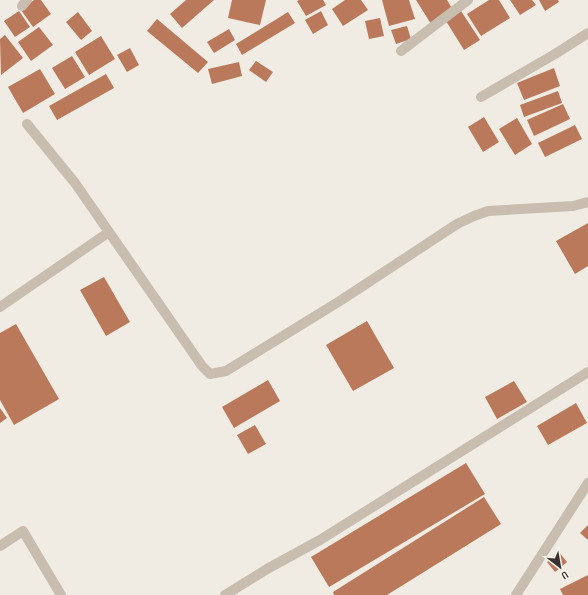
<svg xmlns="http://www.w3.org/2000/svg" width="588" height="595" viewBox="0 0 588 595" font-family="'Sofia Sans Condensed',sans-serif">
<style>
.building{fill:#b9795a}
.lines{fill:none;stroke-linecap:round;stroke-linejoin:round}
.minor{stroke:#c9bdb0;stroke-width:10}
</style>
<rect width="100%" height="100%" fill="#f1ece3"/>
<g class="building">
<path d="M 34,0 L 41,0 L 51,14 L 33,27 L 21,10 Z"/>
<path d="M 186,0 L 214,0 L 182,28 L 170,14 Z"/>
<path d="M 232,0 L 266,0 L 260,25 L 228,18 Z"/>
<path d="M 299,0 L 323,0 L 326,5 L 306,16 L 297,1 Z"/>
<path d="M 345,0 L 361,0 L 368,10 L 343,26 L 332,9 Z"/>
<path d="M 382,0 L 409,0 L 415,19 L 389,26 Z"/>
<path d="M 416,0 L 447,0 L 453,10 L 431,24 Z"/>
<path d="M 489,0 L 499,0 L 510,18 L 481,36 L 467,14 Z"/>
<path d="M 510,0 L 532,0 L 536,5 L 520,15 Z"/>
<path d="M 539,0 L 558,0 L 559,2 L 545,11 Z"/>
<path d="M 19,11 L 30,27 L 15,37 L 4,21 Z"/>
<path d="M 321,11 L 328,25 L 313,34 L 305,20 Z"/>
<path d="M 461,11 L 480,40 L 464,50 L 446,21 Z"/>
<path d="M 78,12 L 92,31 L 81,40 L 66,22 Z"/>
<path d="M 288,12 L 295,23 L 242,55 L 236,44 Z"/>
<path d="M 380,18 L 384,36 L 369,39 L 365,21 Z"/>
<path d="M 157,19 L 208,62 L 198,73 L 147,31 Z"/>
<path d="M 407,26 L 411,39 L 396,44 L 391,30 Z"/>
<path d="M 39,27 L 53,45 L 31,61 L 18,42 Z"/>
<path d="M 229,29 L 235,40 L 214,53 L 207,42 Z"/>
<path d="M 5,35 L 23,58 L 1,75 L 0,39 Z"/>
<path d="M 101,36 L 115,59 L 89,75 L 75,52 Z"/>
<path d="M 130,48 L 139,65 L 127,72 L 117,55 Z"/>
<path d="M 72,56 L 85,77 L 65,89 L 52,68 Z"/>
<path d="M 256,61 L 273,72 L 266,82 L 249,70 Z"/>
<path d="M 239,62 L 242,76 L 212,84 L 208,69 Z"/>
<path d="M 554,68 L 560,86 L 524,100 L 517,83 Z"/>
<path d="M 40,69 L 55,94 L 23,113 L 8,87 Z"/>
<path d="M 106,74 L 114,88 L 57,120 L 49,106 Z"/>
<path d="M 558,91 L 562,103 L 524,117 L 520,105 Z"/>
<path d="M 563,104 L 570,119 L 534,136 L 527,120 Z"/>
<path d="M 484,117 L 499,142 L 483,152 L 468,127 Z"/>
<path d="M 517,118 L 532,144 L 515,155 L 499,129 Z"/>
<path d="M 575,125 L 582,139 L 545,157 L 538,143 Z"/>
<path d="M 588,223 L 588,266 L 575,274 L 556,241 Z"/>
<path d="M 104,277 L 130,322 L 106,336 L 80,290 Z"/>
<path d="M 367,321 L 394,368 L 353,391 L 326,345 Z"/>
<path d="M 16,324 L 59,399 L 14,425 L 0,400 L 0,333 Z"/>
<path d="M 268,380 L 280,401 L 234,428 L 222,407 Z"/>
<path d="M 514,381 L 527,402 L 497,419 L 485,397 Z"/>
<path d="M 576,403 L 587,423 L 548,445 L 537,426 Z"/>
<path d="M 0,408 L 7,418 L 0,423 Z"/>
<path d="M 255,425 L 266,444 L 248,454 L 237,435 Z"/>
<path d="M 466,463 L 485,494 L 329,587 L 311,557 Z"/>
<path d="M 484,497 L 501,524 L 387,595 L 334,595 L 333,592 Z"/>
<path d="M 588,525 L 588,540 L 580,533 Z"/>
<path d="M 559,552 L 567,562 L 555,572 L 547,562 Z"/>
<path d="M 588,575 L 588,595 L 563,595 L 560,589 Z"/>
</g>
<g class="lines">
<g class="minor">
<path d="M 22,6 L 27,0"/>
<path d="M 401,51 L 468,0"/>
<path d="M 481,97 L 555,54 L 588,33"/>
<path d="M 27,124 L 75,183 L 202,366 L 210,374 L 226,371 L 343,299 L 457,224 L 474,216 L 488,211 L 573,206 L 588,202"/>
<path d="M 0,307 L 109,232"/>
<path d="M 0,546 L 23,531 L 61,595"/>
<path d="M 225,595 L 267,569 L 320,540 L 588,372"/>
<path d="M 516,595 L 588,483"/>
</g>
</g>
<g transform="translate(560 567) rotate(149)" stroke="#f9f5ef" stroke-width="3" paint-order="stroke">
<path d="M0-3L7 15L0 10L-7 15Z" fill="#39312d"/>
<text y="-6" font-size="11" font-weight="bold" text-anchor="middle" fill="#39312d">U</text>
</g>
</svg>
